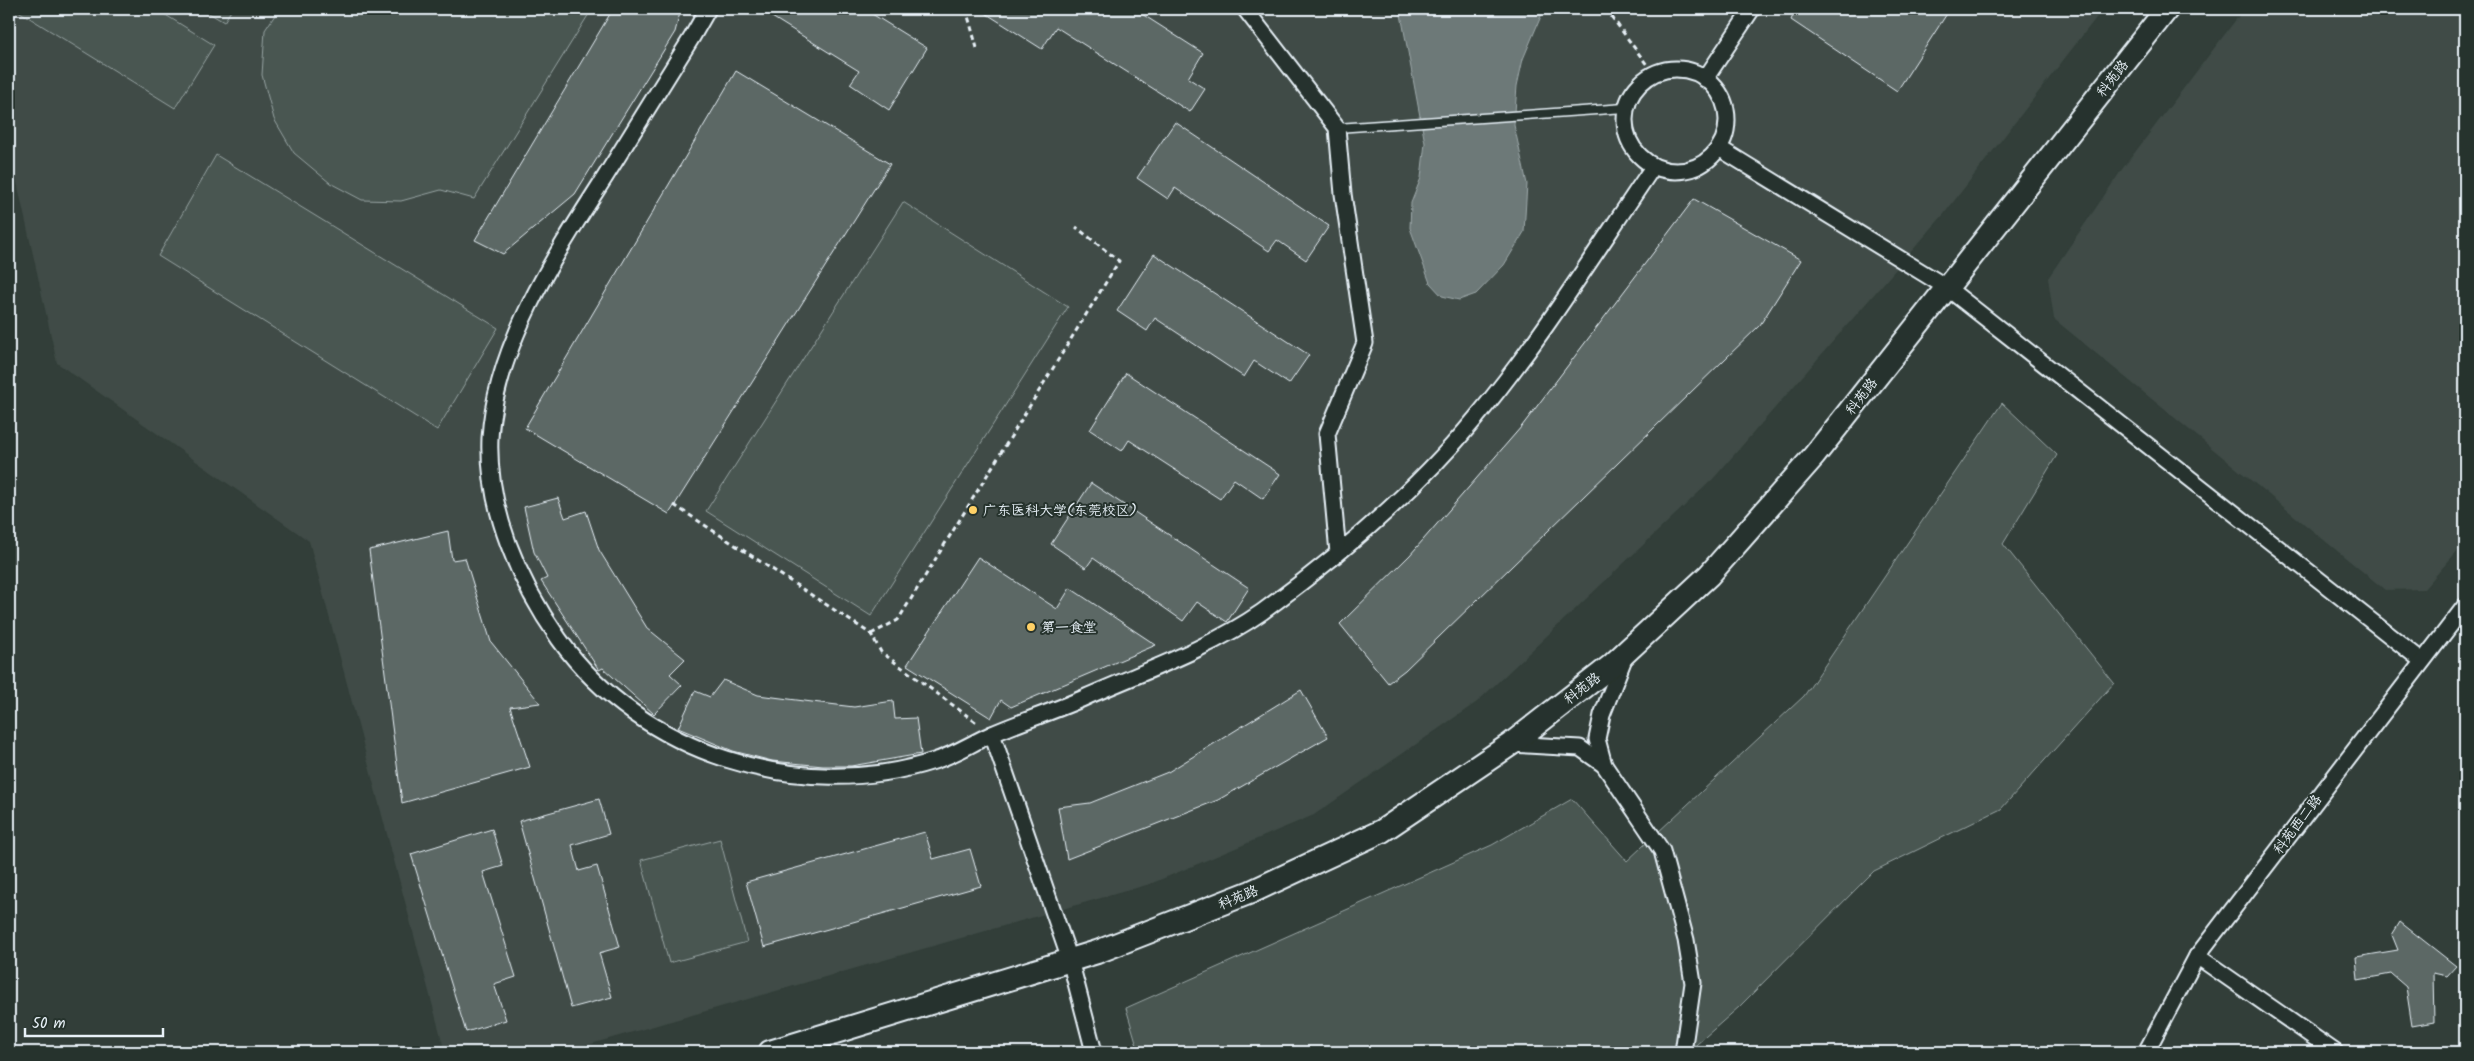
<svg xmlns="http://www.w3.org/2000/svg" width="2474" height="1061" viewBox="0 0 2474 1061" font-family="Kalam,'LXGW WenKai TC',sans-serif">
<style>
.built{fill:#3f4b46}
.green{fill:#495651;stroke:#98a4a4}
.water{fill:#6d7978;stroke:#9ea9ab}
.building{fill:#5c6865;stroke:#e8f1f8}
.lines{fill:none;stroke-linecap:round;stroke-linejoin:round}
.lane-casing{stroke:#e8f1f8;stroke-width:11}
.street-casing{stroke:#e8f1f8;stroke-width:19}
.secondary-casing{stroke:#e8f1f8;stroke-width:26}
.path{stroke:#e8f1f8;stroke-width:3;stroke-dasharray:5 4;stroke-linecap:butt}
.lane{stroke:#26332d;stroke-width:8}
.street{stroke:#26332d;stroke-width:15}
.secondary{stroke:#26332d;stroke-width:22}
.poi-dot{fill:#ffd166;stroke:#26332d;stroke-width:2}
.labels{text-anchor:middle;stroke-width:4;stroke-linejoin:round;paint-order:stroke}
.street-label{font-size:14px;fill:#e8f1f8;stroke:#26332d}
.poi-label{font-size:14px;fill:#e8f1f8;stroke:#26332d;text-anchor:start}
</style>
<rect width="100%" height="100%" fill="#323e39"/>
<filter id="ink" filterUnits="userSpaceOnUse"><feTurbulence type="fractalNoise" baseFrequency=".02" numOctaves="2"/><feDisplacementMap in="SourceGraphic" scale="10" xChannelSelector="R" yChannelSelector="G"/><feConvolveMatrix kernelMatrix="1 2 1 2 8 2 1 2 1" color-interpolation-filters="sRGB"/></filter>
<g filter="url(#ink)">
<g class="built">
<path d="M 9,9 L 2103,9 L 1944,214 L 1713,479 L 1477,702 L 1314,815 L 1150,884 L 563,1052 L 445,1052 L 309,541 L 57,363 L 9,146 Z"/>
<path d="M 2244,9 L 2465,9 L 2465,542 L 2424,589 L 2385,590 L 2054,319 L 2048,278 L 2123,168 Z"/>
</g>
<g class="green">
<path d="M 15,9 L 156,9 L 214,45 L 175,108 Z"/>
<path d="M 202,9 L 232,9 L 224,22 Z"/>
<path d="M 279,9 L 592,9 L 474,199 L 441,190 L 401,201 L 362,200 L 330,183 L 294,153 L 274,119 L 262,75 L 265,30 Z"/>
<path d="M 216,155 L 498,328 L 437,430 L 158,256 Z"/>
<path d="M 903,202 L 1068,307 L 871,616 L 706,511 Z"/>
<path d="M 2002,403 L 2057,455 L 2003,544 L 2114,683 L 2001,809 L 1874,871 L 1739,1007 L 1688,1052 L 1139,1052 L 1126,1008 L 1492,845 L 1572,799 L 1627,861 L 1804,696 Z"/>
<path d="M 720,839 L 747,942 L 669,963 L 641,860 Z"/>
</g>
<path class="water" d="M 1400,9 L 1544,9 L 1523,59 L 1517,86 L 1514,125 L 1527,184 L 1524,232 L 1504,265 L 1476,294 L 1459,300 L 1442,296 L 1430,283 L 1410,228 L 1411,203 L 1421,178 L 1425,143 Z"/>
<g class="building">
<path d="M 613,9 L 681,9 L 675,32 L 575,194 L 503,254 L 475,240 Z"/>
<path d="M 759,9 L 864,9 L 927,48 L 889,110 L 850,84 L 859,71 Z"/>
<path d="M 979,9 L 1134,9 L 1203,53 L 1188,78 L 1205,89 L 1190,112 L 1056,27 L 1042,49 Z"/>
<path d="M 1796,9 L 1950,9 L 1897,91 L 1791,20 Z"/>
<path d="M 736,71 L 890,164 L 669,514 L 525,428 Z"/>
<path d="M 1175,122 L 1329,226 L 1306,260 L 1277,240 L 1269,251 L 1175,188 L 1168,199 L 1137,178 Z"/>
<path d="M 1694,199 L 1801,260 L 1760,325 L 1405,670 L 1388,683 L 1340,624 L 1410,555 L 1522,426 Z"/>
<path d="M 1154,254 L 1309,355 L 1289,384 L 1254,361 L 1244,377 L 1155,318 L 1147,331 L 1117,311 Z"/>
<path d="M 1126,373 L 1280,474 L 1263,499 L 1234,479 L 1220,499 L 1129,440 L 1122,451 L 1090,430 Z"/>
<path d="M 1091,483 L 1249,588 L 1227,622 L 1197,602 L 1183,621 L 1093,558 L 1086,568 L 1051,544 Z"/>
<path d="M 558,498 L 565,518 L 586,511 L 599,550 L 647,628 L 685,659 L 670,674 L 682,685 L 654,714 L 603,668 L 599,670 L 541,581 L 547,578 L 534,552 L 524,507 Z"/>
<path d="M 448,531 L 452,560 L 465,558 L 491,642 L 540,703 L 510,707 L 530,767 L 402,803 L 369,550 Z"/>
<path d="M 978,557 L 1057,609 L 1070,588 L 1156,645 L 1011,707 L 1001,700 L 991,718 L 907,665 Z"/>
<path d="M 723,680 L 758,695 L 812,702 L 854,707 L 893,701 L 895,719 L 916,718 L 921,754 L 851,766 L 823,766 L 772,761 L 733,751 L 678,728 L 695,691 L 710,697 Z"/>
<path d="M 1301,690 L 1328,737 L 1218,800 L 1067,859 L 1058,807 L 1090,803 L 1168,772 Z"/>
<path d="M 599,799 L 609,834 L 572,845 L 579,871 L 597,866 L 620,947 L 599,953 L 612,997 L 571,1008 L 519,821 Z"/>
<path d="M 492,829 L 503,866 L 483,872 L 516,977 L 494,984 L 506,1020 L 466,1032 L 411,854 Z"/>
<path d="M 925,832 L 933,859 L 970,849 L 981,886 L 764,947 L 746,882 Z"/>
<path d="M 2400,922 L 2456,966 L 2447,976 L 2433,973 L 2434,1022 L 2412,1026 L 2406,987 L 2391,974 L 2358,980 L 2356,957 L 2398,950 L 2392,935 Z"/>
</g>
<g class="lines">
<defs>
<path id="lane" d="M 1337,128 L 1625,108"/>
<g id="street">
<path d="M 708,9 L 692,37 C 663,84 634,130 605,177 C 557,252 495,346 490,438 C 487,509 519,582 559,639 C 641,754 800,804 934,761 C 954,755 972,743 990,735 C 1022,721 1055,711 1086,697 C 1145,671 1209,649 1262,612 C 1339,556 1414,493 1475,419 C 1541,340 1595,252 1653,167"/>
<path d="M 1245,9 L 1337,128 L 1343,194 L 1365,343 L 1327,434 L 1338,553"/>
<circle cx="1676" cy="120" r="51"/>
<path d="M 1705,79 L 1752,9"/>
<path d="M 1719,148 L 1946,287 L 2421,660"/>
<path d="M 1625,656 L 1602,715 L 1597,739 L 1604,765 L 1662,851 L 1686,940 L 1693,983 L 1683,1052"/>
<path d="M 992,734 L 1070,960 L 1094,1052"/>
<path d="M 1511,744 L 1580,748 L 1604,765"/>
<path d="M 2197,956 L 2335,1052"/>
<path d="M 2146,1052 L 2197,956 L 2465,606"/>
</g>
<path id="secondary" d="M 770,1052 L 1097,952 L 1251,892 L 1382,831 L 1511,744 L 1611,666 L 1709,575 L 1814,456 L 2167,9"/>
</defs>
<use href="#lane" class="lane-casing"/>
<use href="#street" class="street-casing"/>
<use href="#secondary" class="secondary-casing"/>
<g class="path">
<path d="M 966,9 L 977,48"/>
<path d="M 1606,9 L 1653,73"/>
<path d="M 674,505 L 871,634 L 881,652 L 977,723"/>
<path d="M 871,634 L 898,620 L 1119,261 L 1076,227"/>
</g>
<use href="#lane" class="lane"/>
<use href="#street" class="street"/>
<use href="#secondary" class="secondary"/>
</g>
</g>
<g class="poi-dot">
<circle cx="973" cy="510" r="5"/>
<circle cx="1031" cy="627" r="5"/>
</g>
<g class="labels">
<g class="street-label">
<text transform="translate(2112 78) rotate(-52)" y="5">科苑路</text>
<text transform="translate(1861 396) rotate(-52)" y="5">科苑路</text>
<text transform="translate(1582 688) rotate(-38)" y="5">科苑路</text>
<text transform="translate(2297 824) rotate(-53)" y="5">科苑西二路</text>
<text transform="translate(1238 897) rotate(-22)" y="5">科苑路</text>
</g>
<g class="poi-label">
<text x="983" y="515">广东医科大学(东莞校区)</text>
<text x="1041" y="632">第一食堂</text>
</g>
</g>
<rect width="2474" height="1061" fill="none" stroke="#26332d" stroke-width="30"/>
<rect x="15" y="15" width="2444" height="1031" fill="none" stroke="#e8f1f8" stroke-width="2" filter="url(#ink)"/>
<path d="M25 1028v8h138v-8" fill="none" stroke="#e8f1f8" stroke-width="2.5"/>
<text x="32" y="1028" font-size="15" fill="#e8f1f8" stroke="#26332d" stroke-width="4" paint-order="stroke">50 m</text>
</svg>
